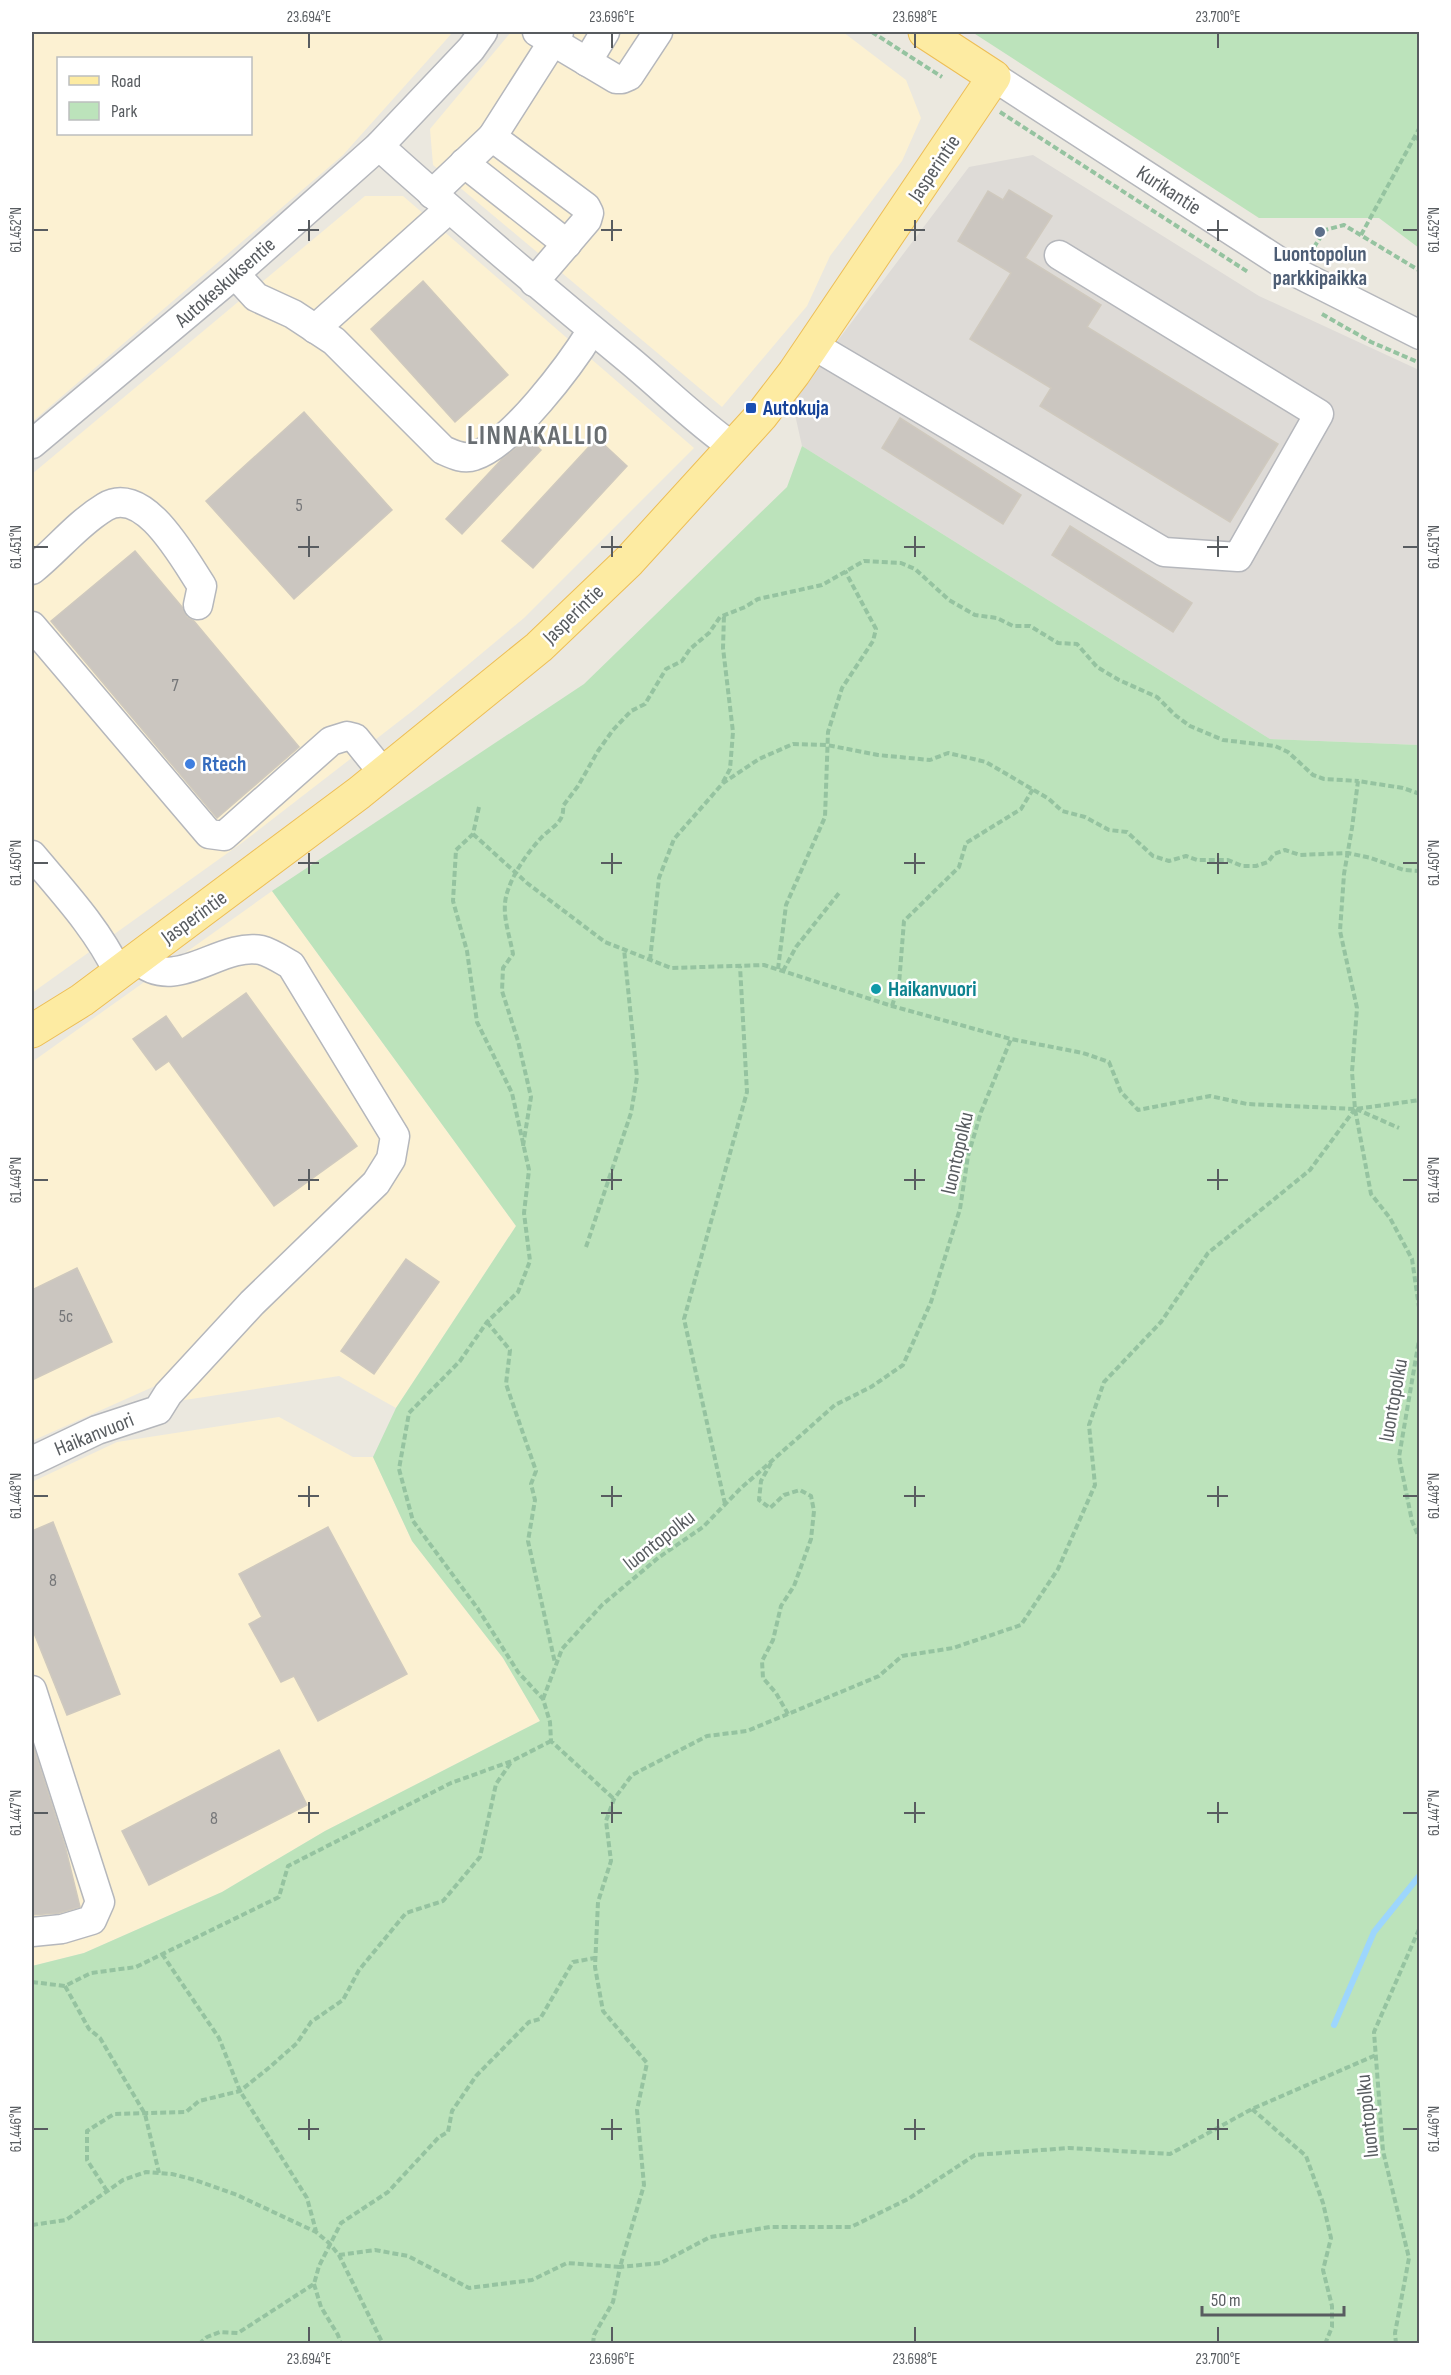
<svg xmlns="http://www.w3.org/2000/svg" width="1451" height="2375" viewBox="0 0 1451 2375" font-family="'Sofia Sans Condensed',sans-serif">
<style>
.commercial{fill:#fcf1d2;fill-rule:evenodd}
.industrial{fill:#dedbd7}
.green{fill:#bce3bb}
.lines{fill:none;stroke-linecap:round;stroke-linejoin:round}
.stream{stroke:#9dd6fd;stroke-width:6}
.building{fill:#cbc6c0;stroke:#cfc9be;stroke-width:1.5}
.minor-casing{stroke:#b5b7bc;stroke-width:31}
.major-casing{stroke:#edbe56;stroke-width:35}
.path{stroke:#95c3a0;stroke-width:4;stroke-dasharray:6 3;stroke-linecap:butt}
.minor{stroke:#fff;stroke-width:28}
.major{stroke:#fdeba2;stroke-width:33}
.ticks{fill:none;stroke:#585c60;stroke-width:2}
.service-dot{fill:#5c6f8a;stroke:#fff;stroke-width:2}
.transit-dot{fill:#1a4fb4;stroke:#fff;stroke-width:2}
.shop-dot{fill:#3f7fe0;stroke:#fff;stroke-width:2}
.culture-dot{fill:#0f9aa8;stroke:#fff;stroke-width:2}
.labels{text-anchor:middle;stroke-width:5;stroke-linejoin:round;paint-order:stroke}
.number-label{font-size:18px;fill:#757678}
.street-label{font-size:21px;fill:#585c60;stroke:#fff}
.service-label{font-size:21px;font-weight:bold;fill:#4e5e75;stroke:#fff}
.transit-label{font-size:21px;font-weight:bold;fill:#164399;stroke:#fff;text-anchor:start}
.shop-label{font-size:21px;font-weight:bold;fill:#366cbe;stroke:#fff;text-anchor:start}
.culture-label{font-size:21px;font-weight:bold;fill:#0d838f;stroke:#fff;text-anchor:start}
.district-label{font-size:27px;font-weight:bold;letter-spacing:1.5px;fill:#696e72;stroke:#fff}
.neatline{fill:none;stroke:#585c60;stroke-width:2}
.ticks-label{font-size:15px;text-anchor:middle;fill:#585c60}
</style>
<rect width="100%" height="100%" fill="#ebe8df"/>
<g class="commercial">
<path d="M 32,32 L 453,32 L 343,155 L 32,422 ZM 58,58 L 250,58 L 250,134 L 58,134 Z"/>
<path d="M 511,32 L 843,32 L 906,80 L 921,118 L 902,161 L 830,256 L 807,306 L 722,407 L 433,165 L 430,129 Z"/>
<path d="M 365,196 L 403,196 L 694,448 L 524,618 L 415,709 L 243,842 L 32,993 L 32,474 Z"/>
<path d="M 272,891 L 516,1226 L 396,1408 L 339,1376 L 172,1402 L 164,1382 L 32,1441 L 32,1062 Z"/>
<path d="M 279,1417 L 353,1457 L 373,1457 L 412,1541 L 503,1658 L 540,1721 L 325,1831 L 222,1892 L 84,1953 L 32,1966 L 32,1482 L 117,1442 Z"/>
</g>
<path class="industrial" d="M 1033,155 L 1259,296 L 1419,370 L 1419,745 L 1270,739 L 802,446 L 792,401 L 969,167 Z"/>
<g class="green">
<path d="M 972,32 L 1419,32 L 1419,248 L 1379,218 L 1259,218 Z"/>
<path d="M 802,446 L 1270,739 L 1419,745 L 1419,2343 L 32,2343 L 32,1966 L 84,1953 L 222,1892 L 325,1831 L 540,1721 L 503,1658 L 412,1541 L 373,1457 L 396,1408 L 516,1226 L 272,891 L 584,684 L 787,487 Z"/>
</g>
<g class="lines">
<path class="stream" d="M 1334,2025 L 1374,1932 L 1420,1875"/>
</g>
<g class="building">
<path d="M 1009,190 L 1052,216 L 1025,258 L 1101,305 L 1087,327 L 1278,444 L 1230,522 L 1040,406 L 1051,388 L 970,339 L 1011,273 L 958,241 L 988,191 L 1003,200 Z"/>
<path d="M 423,281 L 508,375 L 455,422 L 371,329 Z"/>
<path d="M 304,412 L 392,510 L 294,599 L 206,501 Z"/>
<path d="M 900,418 L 1021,495 L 1003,524 L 882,448 Z"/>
<path d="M 528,438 L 541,450 L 462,534 L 446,519 L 502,459 Z"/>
<path d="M 597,438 L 627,466 L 533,568 L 502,541 Z"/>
<path d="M 1070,526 L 1192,603 L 1173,632 L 1052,555 Z"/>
<path d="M 135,551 L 182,607 L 187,617 L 194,621 L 299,747 L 217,818 L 51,621 Z"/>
<path d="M 246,993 L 357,1146 L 274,1206 L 169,1061 L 156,1070 L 133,1039 L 166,1016 L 182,1039 Z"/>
<path d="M 406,1259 L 439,1282 L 374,1374 L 341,1351 Z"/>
<path d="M 77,1268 L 112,1342 L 32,1380 L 32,1290 Z"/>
<path d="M 53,1522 L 120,1694 L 67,1715 L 32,1628 L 32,1531 Z"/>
<path d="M 328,1527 L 407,1674 L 318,1721 L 294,1676 L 281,1682 L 249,1624 L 262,1617 L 239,1574 Z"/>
<path d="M 32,1742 L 65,1846 L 80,1907 L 59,1913 L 32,1915 Z"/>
<path d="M 279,1750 L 307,1805 L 149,1885 L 122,1831 Z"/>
</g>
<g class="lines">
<defs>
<g id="minor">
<path d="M 537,32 L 616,79 L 622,79 L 629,76 L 658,32"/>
<path d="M 587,62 L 605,32"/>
<path d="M 994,77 L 1297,273 L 1420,335"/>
<path d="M 492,137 L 559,32"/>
<path d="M 379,146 C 460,219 544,290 628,359 C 663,388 696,421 733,447"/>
<path d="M 464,163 L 567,244"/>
<path d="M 432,194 L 492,137 L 586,207 L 589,213 L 587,220 L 534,282"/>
<path d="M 235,274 L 256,297 L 293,314 L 334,341 L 443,450 C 452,454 463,460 474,456 C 512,444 571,364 592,330"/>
<path d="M 315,329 L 449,209"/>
<path d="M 813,345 L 1164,552 L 1238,557 L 1319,414 L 1059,255"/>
<path d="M 32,444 L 235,274 L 379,146 L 471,49 L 483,32"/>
<path d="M 32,570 C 57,550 77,524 105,507 C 144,483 184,559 202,586 L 198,605"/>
<path d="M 32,626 L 209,834 L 224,836 L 331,741 L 347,736 L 355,738 L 384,774"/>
<path d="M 32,855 C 63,892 97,928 118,972"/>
<path d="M 32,1461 L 97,1430 L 158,1410 L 168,1394 L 252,1303 L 376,1183 L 391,1159 L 395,1136 L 291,965 C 282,960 272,953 261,950 C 219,942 176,995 137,959"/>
<path d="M 32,1690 L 100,1902 L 92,1920 L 62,1929 L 32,1932"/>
</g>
<path id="major" d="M 32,1031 L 82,1000 L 359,793 L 539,647 L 629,561 L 761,416 L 794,373 L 994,77 L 925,32"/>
</defs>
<use href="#minor" class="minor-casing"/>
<use href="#major" class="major-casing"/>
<g class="path">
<path d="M 872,32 L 942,77"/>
<path d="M 1000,112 L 1248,272"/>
<path d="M 1414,137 L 1420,140"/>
<path d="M 1361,235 L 1420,127"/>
<path d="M 1309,255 L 1325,230 L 1344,225 L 1420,271"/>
<path d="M 1322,314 L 1371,342 L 1420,363"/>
<path d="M 723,782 L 730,769 L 733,732 L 723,648 L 724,615"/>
<path d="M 1420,794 L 1403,788 L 1358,781 L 1352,828 L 1344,874 L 1340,931 L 1357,1008 L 1352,1072 L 1355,1109 L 1371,1194 L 1390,1218 L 1412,1259 L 1420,1314"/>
<path d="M 479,807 L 473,834 L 456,850 L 453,901 L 467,951 L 477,1022 L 512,1093 L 529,1170 L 524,1213 L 530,1261 L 518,1292 L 487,1322 L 460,1361 L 409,1413 L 399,1469 L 413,1521 L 478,1609 L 518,1672 L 543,1699 L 550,1722 L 551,1741 L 614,1799"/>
<path d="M 473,834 L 527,883 L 605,942 L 671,968 L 764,965 L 892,1006 L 1011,1039 L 1083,1053 L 1109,1062 L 1121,1092 L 1138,1110 L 1210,1096 L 1247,1104 L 1355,1109 L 1420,1100"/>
<path d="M 650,960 L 659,878 L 674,839 L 723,783 L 759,759 L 793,744 L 827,745 L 878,755 L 930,760 L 948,753 L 986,762 L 1049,799 L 1062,811 L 1085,817 L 1109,830 L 1127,832 L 1153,856 L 1169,861 L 1186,856 L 1197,860 L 1228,860 L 1242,866 L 1256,866 L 1268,862 L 1274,854 L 1285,850 L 1300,855 L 1348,853 L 1371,858 L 1404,870 L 1420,871"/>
<path d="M 778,969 L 786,905 L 825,817 L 828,732 L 842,688 L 873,641 L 876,629 L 845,571"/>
<path d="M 783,971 L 796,947 L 839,893"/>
<path d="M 892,1006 L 899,984 L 904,921 L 959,867 L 966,843 L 1021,809 L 1033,789"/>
<path d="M 1356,1109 L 1399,1128"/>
<path d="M 523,1146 L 531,1097 L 518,1041 L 502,991 L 503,968 L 513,954 C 509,932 500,911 508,890 C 514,872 528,852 541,838 C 550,828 565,823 563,806 L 578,786 L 598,751 L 613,730 L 631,711 L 645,704 L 666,669 L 682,661 L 690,649 L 709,633 L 720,617 L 745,607 L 758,599 L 822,585 L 864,561 L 901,563 L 915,569 L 949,600 L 975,615 L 997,618 L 1013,626 L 1030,626 L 1058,643 L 1077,644 L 1097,667 L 1119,680 L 1157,697 L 1175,715 L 1190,726 L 1223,740 L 1275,746 L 1288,752 L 1313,775 L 1324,779 L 1358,781"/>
<path d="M 586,1247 L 631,1113 L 637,1077 L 624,949"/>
<path d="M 487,1322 L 510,1350 L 506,1384 L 536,1471 L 531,1484 L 535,1500 L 528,1541 L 555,1663"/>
<path d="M 1420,1334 L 1399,1457 L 1412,1521 L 1420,1540"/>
<path d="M 771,1463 L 761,1481 L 759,1500 L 770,1508 L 784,1495 L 800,1490 L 811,1496 L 814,1511 L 811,1539 L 794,1586 L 781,1606 L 773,1640 L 762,1661 L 763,1678 L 776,1693 L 788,1714"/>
<path d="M 725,1504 L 684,1319 L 747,1092 L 740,966"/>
<path d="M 543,1699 L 562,1649 L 602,1605 L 658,1558 L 703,1527 L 740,1489 L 835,1405 L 871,1387 L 903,1365 L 931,1302 L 960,1209 L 968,1156 L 981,1112 L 1011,1039"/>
<path d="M 162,1954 L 219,2038 L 240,2091 L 307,2198 L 316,2231"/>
<path d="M 32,1982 L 65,1986 L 91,1973 L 136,1967 L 279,1897 L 288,1866 L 451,1783 L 512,1761 L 551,1741"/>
<path d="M 65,1986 L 89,2029 L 100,2038 L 145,2114 L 159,2173"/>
<path d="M 1252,2109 L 1306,2156 L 1323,2203 L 1331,2238 L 1323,2270 L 1332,2306 L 1332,2327 L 1325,2344"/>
<path d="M 107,2191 L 87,2160 L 87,2131 L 114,2114 L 186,2112 L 199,2101 L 240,2091 L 270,2067 L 297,2043 L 311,2022 L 343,2000 L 359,1970 L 406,1913 L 443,1901 L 480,1857 L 496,1784 L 512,1761"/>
<path d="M 32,2225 L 66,2220 L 123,2180 L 146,2172 L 172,2174 L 195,2180 L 237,2195 L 316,2232 L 329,2243 L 339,2255 L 383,2344"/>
<path d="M 339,2255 L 375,2250 L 408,2256 L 469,2288 L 532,2280 L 567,2263 L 620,2267 L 644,2185 L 637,2110 L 647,2063 L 603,2011 L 595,1967 L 598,1902 L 611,1861 L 606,1821 L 614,1799 L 632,1775 L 707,1736 L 747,1731 L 788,1714 L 879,1676 L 902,1656 L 953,1648 L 1021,1625 L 1058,1569 L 1095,1485 L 1089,1425 L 1104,1382 L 1161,1322 L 1208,1253 L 1310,1170 L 1355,1109"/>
<path d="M 314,2284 L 321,2307 L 338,2335 L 341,2344"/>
<path d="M 199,2344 L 207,2337 L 220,2332 L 238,2333 L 314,2284 L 319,2266 L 341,2223 L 388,2192 L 439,2137 L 448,2132 L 452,2111 L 476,2076 L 529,2022 L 540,2019 L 573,1962 L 595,1958"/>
<path d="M 593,2344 L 594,2335 L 613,2302 L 620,2267 L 661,2263 L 710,2237 L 770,2227 L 851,2227 L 908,2199 L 975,2155 L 1069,2148 L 1170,2154 L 1252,2109 L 1376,2055"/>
<path d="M 1396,2344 L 1395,2333 L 1409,2258 L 1383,2151 L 1374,2032 L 1420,1927"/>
</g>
<use href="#minor" class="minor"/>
<use href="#major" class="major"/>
</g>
<path class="ticks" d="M 309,33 L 309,48M 612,33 L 612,48M 915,33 L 915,48M 1218,33 L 1218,48M 309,220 L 309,241M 612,220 L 612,241M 915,220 L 915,241M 1218,220 L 1218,241M 33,230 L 48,230M 298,230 L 319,230M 601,230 L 622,230M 904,230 L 925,230M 1207,230 L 1228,230M 1403,230 L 1418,230M 309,536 L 309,557M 612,536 L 612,557M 915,536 L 915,557M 1218,536 L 1218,557M 33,547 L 48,547M 298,547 L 319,547M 601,547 L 622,547M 904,547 L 925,547M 1207,547 L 1228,547M 1403,547 L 1418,547M 309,853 L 309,874M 612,853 L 612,874M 915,853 L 915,874M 1218,853 L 1218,874M 33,863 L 48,863M 298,863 L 319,863M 601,863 L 622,863M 904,863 L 925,863M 1207,863 L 1228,863M 1403,863 L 1418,863M 309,1169 L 309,1190M 612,1169 L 612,1190M 915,1169 L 915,1190M 1218,1169 L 1218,1190M 33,1180 L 48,1180M 298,1180 L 319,1180M 601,1180 L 622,1180M 904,1180 L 925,1180M 1207,1180 L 1228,1180M 1403,1180 L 1418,1180M 309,1486 L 309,1507M 612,1486 L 612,1507M 915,1486 L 915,1507M 1218,1486 L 1218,1507M 33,1496 L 48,1496M 298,1496 L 319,1496M 601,1496 L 622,1496M 904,1496 L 925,1496M 1207,1496 L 1228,1496M 1403,1496 L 1418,1496M 309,1802 L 309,1823M 612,1802 L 612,1823M 915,1802 L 915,1823M 1218,1802 L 1218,1823M 33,1813 L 48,1813M 298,1813 L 319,1813M 601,1813 L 622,1813M 904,1813 L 925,1813M 1207,1813 L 1228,1813M 1403,1813 L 1418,1813M 309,2119 L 309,2140M 612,2119 L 612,2140M 915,2119 L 915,2140M 1218,2119 L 1218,2140M 33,2129 L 48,2129M 298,2129 L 319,2129M 601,2129 L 622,2129M 904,2129 L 925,2129M 1207,2129 L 1228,2129M 1403,2129 L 1418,2129M 309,2327 L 309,2342M 612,2327 L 612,2342M 915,2327 L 915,2342M 1218,2327 L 1218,2342"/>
<circle class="service-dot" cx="1320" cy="232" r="6"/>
<rect class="transit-dot" x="745" y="402" width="12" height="12" rx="3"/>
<circle class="shop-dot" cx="190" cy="764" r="6"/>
<circle class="culture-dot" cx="876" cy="989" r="6"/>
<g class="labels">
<g class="number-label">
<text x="299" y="511">5</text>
<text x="175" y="691">7</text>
<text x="66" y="1322">5c</text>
<text x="53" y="1586">8</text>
<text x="214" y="1824">8</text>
</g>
<g class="street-label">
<text transform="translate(934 168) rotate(-56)" y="7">Jasperintie</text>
<text transform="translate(1169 190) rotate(33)" y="7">Kurikantie</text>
<text transform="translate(225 282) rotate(-41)" y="7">Autokeskuksentie</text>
<text transform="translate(573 614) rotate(-44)" y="7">Jasperintie</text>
<text transform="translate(194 917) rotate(-36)" y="7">Jasperintie</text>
<text transform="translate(957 1153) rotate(-77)" y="7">luontopolku</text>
<text transform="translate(1393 1400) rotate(-80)" y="7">luontopolku</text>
<text transform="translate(94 1434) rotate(-22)" y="7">Haikanvuori</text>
<text transform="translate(659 1540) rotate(-38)" y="7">luontopolku</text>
<text transform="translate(1367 2116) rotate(-96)" y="7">luontopolku</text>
</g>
<g class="service-label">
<text x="1320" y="261">Luontopolun<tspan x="1320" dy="24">parkkipaikka</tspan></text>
</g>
<g class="transit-label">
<text x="763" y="415">Autokuja</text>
</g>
<g class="shop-label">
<text x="202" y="771">Rtech</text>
</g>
<g class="culture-label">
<text x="888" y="996">Haikanvuori</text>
</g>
<g class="district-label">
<text x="538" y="444">LINNAKALLIO</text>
</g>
</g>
<rect width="1451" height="2375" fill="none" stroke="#ffffff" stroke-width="66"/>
<rect x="57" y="57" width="195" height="78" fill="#ffffff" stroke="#bcbebf" stroke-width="1.5"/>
<rect x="69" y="76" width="30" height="9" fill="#fdeba2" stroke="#bcbebf" stroke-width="1.5"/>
<text x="111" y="87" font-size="18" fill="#585c60">Road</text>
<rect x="69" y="102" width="30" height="18" fill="#bce3bb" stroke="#bcbebf" stroke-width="1.5"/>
<text x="111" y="117" font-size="18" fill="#585c60">Park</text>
<path d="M1202 2306v9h142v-9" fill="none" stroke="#585c60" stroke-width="3"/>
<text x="1211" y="2306" font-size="18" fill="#585c60" stroke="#ffffff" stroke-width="4.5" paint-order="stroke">50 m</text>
<rect x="33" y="33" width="1385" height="2309" class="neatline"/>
<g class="ticks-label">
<text x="309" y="22">23.694°E</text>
<text x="612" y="22">23.696°E</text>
<text x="915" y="22">23.698°E</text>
<text x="1218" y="22">23.700°E</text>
<text transform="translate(16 230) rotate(-90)" y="5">61.452°N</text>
<text transform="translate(1434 230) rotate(-90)" y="5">61.452°N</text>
<text transform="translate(16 547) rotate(-90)" y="5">61.451°N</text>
<text transform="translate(1434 547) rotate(-90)" y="5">61.451°N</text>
<text transform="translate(16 863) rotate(-90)" y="5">61.450°N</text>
<text transform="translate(1434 863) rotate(-90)" y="5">61.450°N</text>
<text transform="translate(16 1180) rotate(-90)" y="5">61.449°N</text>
<text transform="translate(1434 1180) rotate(-90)" y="5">61.449°N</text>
<text transform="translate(16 1496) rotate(-90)" y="5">61.448°N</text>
<text transform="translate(1434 1496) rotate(-90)" y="5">61.448°N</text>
<text transform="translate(16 1813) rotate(-90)" y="5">61.447°N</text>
<text transform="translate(1434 1813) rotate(-90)" y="5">61.447°N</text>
<text transform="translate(16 2129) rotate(-90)" y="5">61.446°N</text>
<text transform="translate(1434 2129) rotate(-90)" y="5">61.446°N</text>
<text x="309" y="2364">23.694°E</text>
<text x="612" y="2364">23.696°E</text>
<text x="915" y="2364">23.698°E</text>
<text x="1218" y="2364">23.700°E</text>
</g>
</svg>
